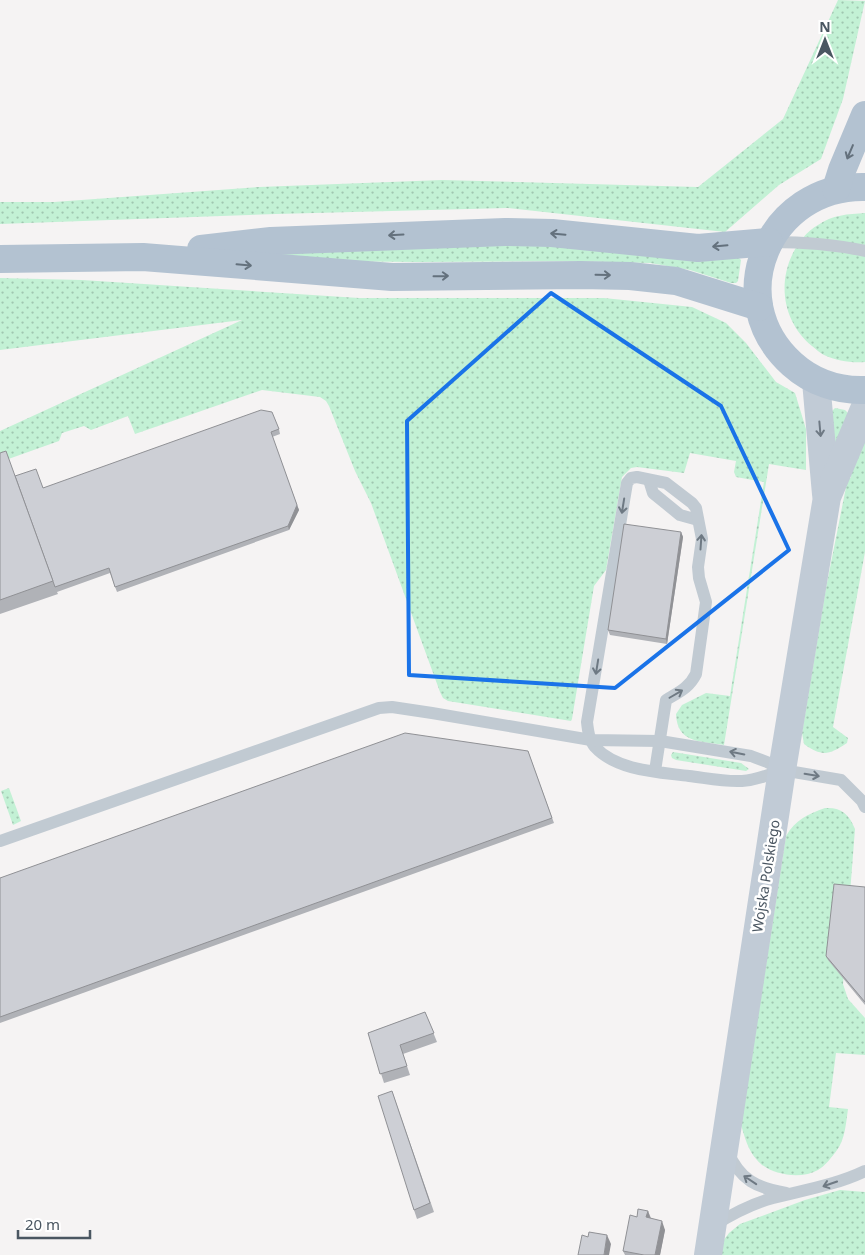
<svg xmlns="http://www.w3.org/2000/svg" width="865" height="1255" viewBox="0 0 865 1255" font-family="'Noto Sans',sans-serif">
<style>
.green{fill:url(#green-dots)}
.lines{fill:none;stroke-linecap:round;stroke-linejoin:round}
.lane{stroke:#c1cad2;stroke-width:12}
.secondary{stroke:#c1cbd6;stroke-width:28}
.primary{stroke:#b3c2d1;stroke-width:28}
.wall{fill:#b0b2b7}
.shaded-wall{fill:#909195}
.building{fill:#cdcfd5;stroke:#909195}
.oneway{stroke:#64717d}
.oneway2{stroke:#6e7984}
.oneway3{stroke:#6e7983}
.marked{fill:none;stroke:#1a73e8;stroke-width:4;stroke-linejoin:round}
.labels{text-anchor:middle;stroke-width:5;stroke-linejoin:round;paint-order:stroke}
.street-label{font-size:14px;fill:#4a5661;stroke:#fff}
</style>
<defs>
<pattern id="green-dots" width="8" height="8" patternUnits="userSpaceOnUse" patternTransform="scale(1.25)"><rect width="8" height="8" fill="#c3f1d5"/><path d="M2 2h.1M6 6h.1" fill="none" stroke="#a0c6b0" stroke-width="1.8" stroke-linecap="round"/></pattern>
</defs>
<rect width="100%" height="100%" fill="#f5f3f3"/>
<g class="green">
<path d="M 838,0 L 865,1 L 843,99 L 821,159 L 779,185 L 725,232 L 507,208 L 276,214 L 0,224 L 0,202 L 54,202 L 259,187 L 442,180 L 698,187 L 783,119 Z"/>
<path d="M 865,213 L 865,362 C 851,363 837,361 824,355 C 820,353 816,349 812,346 C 784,323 777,285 793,253 C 798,243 807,231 818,225 C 832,215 848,214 865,213 Z"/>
<path d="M 514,242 L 739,258 L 741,260 L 738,281 L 736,283 L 731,283 L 690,270 L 650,263 L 572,261 L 417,262 L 319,261 L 251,251 Z"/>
<path d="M 0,278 L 82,280 L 359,298 L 604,298 L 692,307 L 726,323 L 746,343 L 776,382 L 795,393 L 806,429 L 806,470 L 769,464 L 724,745 C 702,741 677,744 676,714 L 682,705 L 706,693 L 730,696 L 764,482 L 736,477 L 734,472 L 736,461 L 690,453 L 684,473 L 637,467 L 631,468 L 622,477 L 606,570 L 594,586 L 572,719 L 571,721 L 448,701 L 443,698 L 440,692 L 371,503 L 355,471 L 329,406 L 326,401 L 320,397 L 262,390 L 135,434 L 128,416 L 91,430 L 84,426 L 62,433 L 59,441 L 0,462 L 0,431 L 242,320 L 0,350 Z"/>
<path d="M 835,408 L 845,410 L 848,413 L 834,468 L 832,411 Z"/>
<path d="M 865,427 L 865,552 L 833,727 L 848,738 L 847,743 C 829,755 822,757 804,744 L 802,733 L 826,588 L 848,477 L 851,478 L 850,469 Z"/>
<path d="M 673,752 L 741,763 L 749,769 L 746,771 L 676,760 L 672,758 L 671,755 Z"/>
<path d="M 9,788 L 21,821 L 13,825 L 1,791 Z"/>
<path d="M 825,808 C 841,807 849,814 855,829 L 843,984 L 848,999 L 865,1018 L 865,1055 L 836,1053 L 829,1107 L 848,1109 C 846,1123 845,1139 837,1150 C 832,1157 825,1166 818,1170 C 801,1180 769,1175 757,1160 C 748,1150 745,1138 741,1125 L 786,836 C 795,820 808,814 825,808 Z"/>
<path d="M 840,1190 L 865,1192 L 865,1255 L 719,1255 L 723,1241 L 729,1233 L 740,1224 L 805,1200 Z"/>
</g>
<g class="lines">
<g class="lane">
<path d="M 771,242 C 803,242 833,244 865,251"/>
<path d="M 649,480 L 653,493 L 680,515 L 698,520"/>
<path d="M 655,771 L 666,700 C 679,692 689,688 696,674 L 706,602 L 699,578 L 698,567 L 702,539 L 696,508 L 692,503 L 666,483 L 637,477 L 631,478 L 627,483 L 587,722 C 588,731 589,740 595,747 C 617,771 659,772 689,776 C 706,778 724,782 742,781 C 756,780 769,775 782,770"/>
<path d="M 0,841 L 379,708 L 392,707 L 432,713 L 591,740 L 660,741 L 751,756 L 767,762 L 782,770 L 841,780 L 862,801 L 865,807"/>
<path d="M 728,1152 C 740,1180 757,1188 786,1193"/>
<path d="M 713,1226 C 732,1214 751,1204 773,1198 C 804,1190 836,1185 865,1171"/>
</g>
<g class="secondary">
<path d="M 816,381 L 826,494"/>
<path d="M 708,1255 L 782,770 L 827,497 L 865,407"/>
</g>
<g class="primary">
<path d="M 865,187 C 769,185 720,299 792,364 C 812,382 838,391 865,390"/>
<path d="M 836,189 L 842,170 L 865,115"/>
<path d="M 201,249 L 271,241 L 505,232 L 552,233 L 698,248 L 769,242"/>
<path d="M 0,259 L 143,257 L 392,277 L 581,275 L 630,276 L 676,281 L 759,307"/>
</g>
</g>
<g class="wall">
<path d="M 279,429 L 280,434 L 272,437 L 299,510 L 289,530 L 117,592 L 110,573 L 57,592 L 58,594 L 0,614 L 0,453 L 15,476 L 43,488 Z"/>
<path d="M 681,532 L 683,537 L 667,644 L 610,635 L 608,630 Z"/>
<path d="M 528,751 L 554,823 L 0,1023 L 0,878 Z"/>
<path d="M 865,887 L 865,1005 L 828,960 L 826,956 Z"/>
<path d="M 425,1012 L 437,1042 L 403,1054 L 410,1075 L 384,1083 L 368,1033 Z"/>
<path d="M 392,1091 L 434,1212 L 417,1219 L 414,1210 Z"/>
<path d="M 648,1211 L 651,1218 L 665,1230 L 660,1255 L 625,1255 L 623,1251 L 637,1217 Z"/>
</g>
<g class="shaded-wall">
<path d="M 297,505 L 299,510 L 289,530 L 288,526 Z"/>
<path d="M 681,532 L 683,537 L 667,644 L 666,639 Z"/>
<path d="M 648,1211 L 651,1220 L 646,1217 Z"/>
<path d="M 662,1221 L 665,1230 L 660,1255 L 655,1255 Z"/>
<path d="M 607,1235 L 611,1244 L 609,1255 L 604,1255 Z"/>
</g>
<g class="building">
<path d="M 261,410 L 272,412 L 279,429 L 271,432 L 297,505 L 288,526 L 115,587 L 109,568 L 55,587 L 15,476 L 36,469 L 43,488 Z"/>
<path d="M 6,451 L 53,581 L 0,600 L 0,453 Z"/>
<path d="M 624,524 L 681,532 L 666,639 L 608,630 Z"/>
<path d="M 405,733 L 528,751 L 552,818 L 0,1017 L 0,878 Z"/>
<path d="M 834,884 L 865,887 L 865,1002 L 826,956 Z"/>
<path d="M 425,1012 L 434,1033 L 400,1045 L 407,1066 L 380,1074 L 368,1033 Z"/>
<path d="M 392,1091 L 430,1203 L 414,1210 L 378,1096 Z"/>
<path d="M 638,1209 L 648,1211 L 646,1217 L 662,1221 L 655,1255 L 644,1255 L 623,1251 L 630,1215 L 637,1217 Z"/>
<path d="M 589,1232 L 607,1235 L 604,1255 L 578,1255 L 582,1235 L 588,1237 Z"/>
</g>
<defs><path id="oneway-shaft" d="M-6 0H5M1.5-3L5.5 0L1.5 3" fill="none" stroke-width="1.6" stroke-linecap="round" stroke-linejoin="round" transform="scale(1.25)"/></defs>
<g class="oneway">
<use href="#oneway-shaft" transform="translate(850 152) rotate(113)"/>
<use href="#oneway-shaft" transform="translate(558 234) rotate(-175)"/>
<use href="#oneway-shaft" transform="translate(396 235) rotate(177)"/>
<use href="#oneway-shaft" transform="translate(720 246) rotate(175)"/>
<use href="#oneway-shaft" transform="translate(244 265) rotate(5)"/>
<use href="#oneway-shaft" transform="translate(603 275) rotate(1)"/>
<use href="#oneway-shaft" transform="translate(441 276) rotate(-1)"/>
</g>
<use class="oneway2" href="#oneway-shaft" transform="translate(820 429) rotate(85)"/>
<g class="oneway3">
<use href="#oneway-shaft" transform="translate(623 506) rotate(99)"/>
<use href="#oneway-shaft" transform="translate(701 542) rotate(-86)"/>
<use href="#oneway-shaft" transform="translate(597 667) rotate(99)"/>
<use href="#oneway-shaft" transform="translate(676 694) rotate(-30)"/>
<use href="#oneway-shaft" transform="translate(737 753) rotate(-169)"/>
<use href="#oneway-shaft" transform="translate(812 775) rotate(9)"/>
<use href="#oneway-shaft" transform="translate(750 1180) rotate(-146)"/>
<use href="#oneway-shaft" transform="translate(830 1184) rotate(161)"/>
</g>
<path class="marked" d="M 551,293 L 721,406 L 789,550 L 615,688 L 409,675 L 407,421 Z"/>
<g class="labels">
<g class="street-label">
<text transform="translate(766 876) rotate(-81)" y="5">Wojska Polskiego</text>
</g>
</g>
<g transform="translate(825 40)" stroke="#ffffff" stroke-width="4" paint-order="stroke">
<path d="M0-4L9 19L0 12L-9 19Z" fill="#4a5661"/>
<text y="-8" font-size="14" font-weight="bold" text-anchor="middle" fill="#4a5661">N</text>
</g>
<path d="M18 1230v8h72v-8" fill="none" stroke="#4a5661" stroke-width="2.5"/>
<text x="25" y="1230" font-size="15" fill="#4a5661" stroke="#ffffff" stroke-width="4" paint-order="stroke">20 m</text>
</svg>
